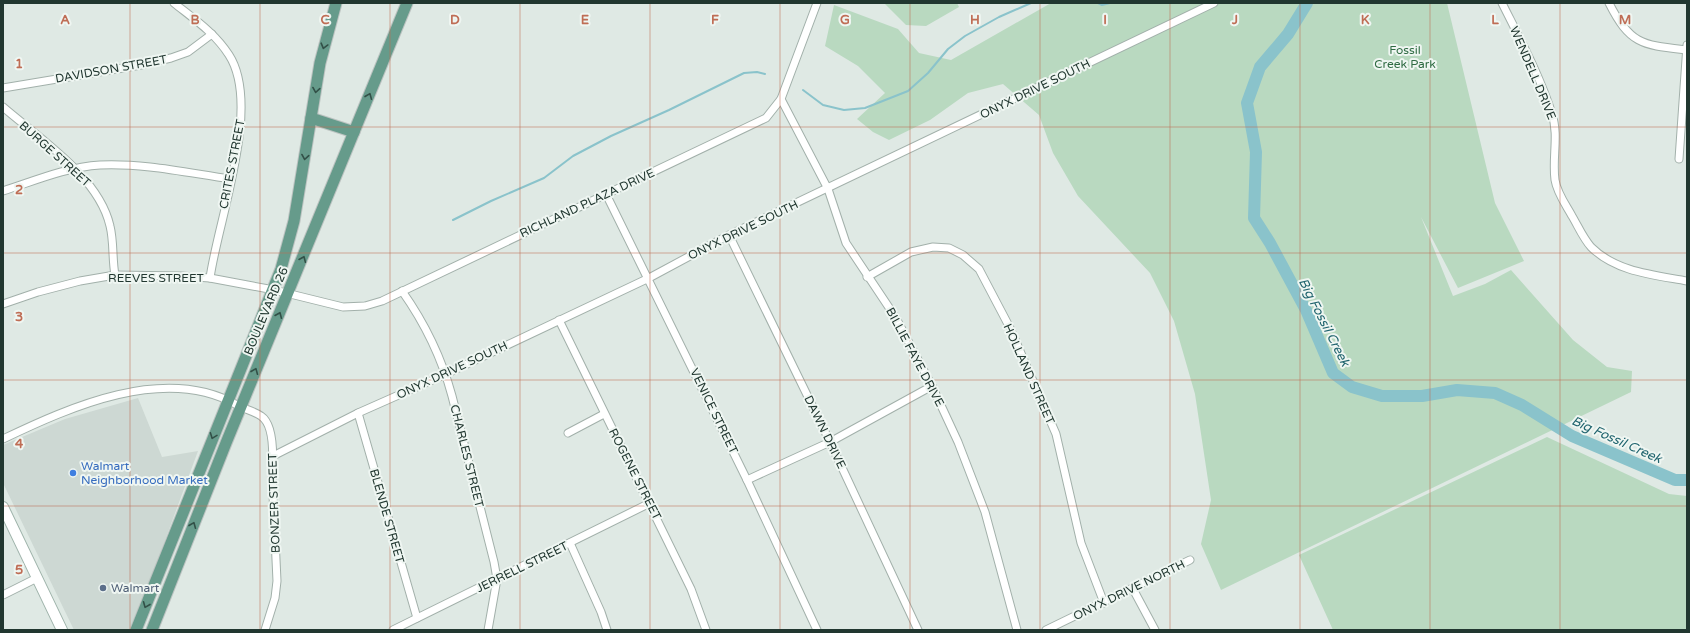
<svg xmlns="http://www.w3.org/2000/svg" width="1690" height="633" viewBox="0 0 1690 633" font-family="'Varela Round',sans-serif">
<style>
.built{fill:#cdd8d3}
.green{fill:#b9d9c0}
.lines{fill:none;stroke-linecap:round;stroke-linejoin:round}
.stream{stroke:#8ac3cb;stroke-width:2}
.river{stroke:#8ac3cb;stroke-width:12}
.street-casing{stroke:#a2b0aa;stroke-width:9}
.secondary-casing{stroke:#9fb4ab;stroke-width:12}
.primary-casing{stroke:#bcc3c1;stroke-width:13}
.street{stroke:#fff;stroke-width:7}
.secondary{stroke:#fff;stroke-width:10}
.primary{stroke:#669b8b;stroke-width:11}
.oneway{stroke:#325047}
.grid{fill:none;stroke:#bf6d55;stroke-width:1;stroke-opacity:0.55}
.shop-dot{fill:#3f7fe0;stroke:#eff6f2;stroke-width:1.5}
.service-dot{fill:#5c6f8a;stroke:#eff6f2;stroke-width:1.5}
.labels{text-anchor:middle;stroke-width:4;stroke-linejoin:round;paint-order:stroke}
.park-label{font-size:12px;fill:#2f6b43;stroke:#eff6f2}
.street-label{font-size:12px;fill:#213730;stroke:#eff6f2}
.shop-label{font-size:12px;fill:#366cbe;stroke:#eff6f2;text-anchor:start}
.service-label{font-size:12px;fill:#4e5e75;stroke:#eff6f2;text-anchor:start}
.water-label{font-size:13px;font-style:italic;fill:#20646e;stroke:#eff6f2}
.grid-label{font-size:13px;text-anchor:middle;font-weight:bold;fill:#bf6d55;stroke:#eff6f2;stroke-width:4;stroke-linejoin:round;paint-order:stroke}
</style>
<rect width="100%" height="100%" fill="#dfe9e4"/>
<path class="built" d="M 138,398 L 162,457 L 198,451 L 157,562 L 129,630 L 74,630 L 3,483 L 3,445 L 65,419 Z"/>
<g class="green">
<path d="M 884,3 L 957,3 L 959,7 L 926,26 L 906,25 Z"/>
<path d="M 1051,3 L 1447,3 L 1495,203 L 1524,261 L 1458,288 L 1421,217 L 1453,296 L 1485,284 L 1511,270 L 1573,340 L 1607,367 L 1632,371 L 1631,392 L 1221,590 L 1201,544 L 1211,500 L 1195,394 L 1174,321 L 1150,273 L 1078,196 L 1053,153 L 1039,115 L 1003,84 L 968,93 L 930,120 L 889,140 L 873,132 L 857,119 L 885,93 L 858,66 L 825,46 L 834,5 L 898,29 L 919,53 L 951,60 Z"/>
<path d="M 1547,437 L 1669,494 L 1687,496 L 1687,630 L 1333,630 L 1299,555 Z"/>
</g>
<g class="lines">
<g class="stream">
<path d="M 1098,3 L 1102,5 L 1110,3"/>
<path d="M 803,90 L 823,105 L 844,110 L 865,108 L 908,91 L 928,73 L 948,49 L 965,36 L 999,17 L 1031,3"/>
<path d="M 453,220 L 491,201 L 544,178 L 573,156 L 611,136 L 669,110 L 744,73 L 757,72 L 765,74"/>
</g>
<path class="river" d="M 1307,3 L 1288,34 L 1260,67 L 1247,103 L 1256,152 L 1254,218 L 1270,243 L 1306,310 L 1333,373 L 1352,387 L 1382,396 L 1422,396 L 1457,390 L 1495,393 L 1522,405 L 1572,436 L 1675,480 L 1687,480"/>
<defs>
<g id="street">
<path d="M 174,3 C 194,19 215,33 229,55 C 262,106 218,220 210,278"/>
<path d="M 1502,3 C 1520,39 1540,76 1552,114 C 1559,135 1552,158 1555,180 C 1557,193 1566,205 1572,216 C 1578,226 1583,238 1591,247 C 1616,272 1654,275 1687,281"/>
<path d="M 1609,3 C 1630,45 1643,45 1687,50"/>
<path d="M 3,88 L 141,65 L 171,58 L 188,52 L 212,34"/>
<path d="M 781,99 L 828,189 L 846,243 L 896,318 L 932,386 L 958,442 L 985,512 L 1017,630"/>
<path d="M 3,107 C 40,139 99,177 110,226 C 114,242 112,259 115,275"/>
<path d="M 1679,159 L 1687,45"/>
<path d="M 3,191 C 34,181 67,167 100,165 C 144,163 188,173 231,179"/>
<path d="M 606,194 L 747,480 L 817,630"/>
<path d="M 729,235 L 830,442 L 918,630"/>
<path d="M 867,277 L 911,252 L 933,247 L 949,248 L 963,255 L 979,269 L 1010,328 L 1056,434 L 1081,543 L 1104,603"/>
<path d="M 402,291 C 424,322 442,359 452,396 L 494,562 L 497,579 L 488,630"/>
<path d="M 3,304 L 38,292 L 80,281 L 115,275 L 181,276 L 210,278 L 274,290 L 343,307 L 365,306 L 382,301 L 766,118 L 781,99 L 817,3"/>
<path d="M 559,320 L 691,589 L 706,630"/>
<path d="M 358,413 L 417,618"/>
<path d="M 568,433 L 604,414"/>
<path d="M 3,439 C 70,407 165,364 237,405 C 244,409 254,411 261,416 C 275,425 273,459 272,473 L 277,581 L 275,598 L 265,630"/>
<path d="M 273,456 L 358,413 L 446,374 L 649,278 L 729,235 L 1214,3"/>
<path d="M 747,480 L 830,442 L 932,386"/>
<path d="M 570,543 L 601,612 L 607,630"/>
<path d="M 1133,589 L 1155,630"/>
<path d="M 3,595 L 37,578"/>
<path d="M 393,630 L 650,503"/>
<path d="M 1046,630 L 1190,560"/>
</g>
<path id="secondary" d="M 3,507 L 62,630"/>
<g id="primary">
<path d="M 311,118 L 354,132"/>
<path d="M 136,630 L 281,269 L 294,221 L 320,63 L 336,3"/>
<path d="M 152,630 L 226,443 L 407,3"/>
</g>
</defs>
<use href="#street" class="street-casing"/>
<use href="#secondary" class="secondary-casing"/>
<use href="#primary" class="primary-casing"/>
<use href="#street" class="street"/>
<use href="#secondary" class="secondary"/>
<use href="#primary" class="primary"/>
</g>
<defs><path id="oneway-chevron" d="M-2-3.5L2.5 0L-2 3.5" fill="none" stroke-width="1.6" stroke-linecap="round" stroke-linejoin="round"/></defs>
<g class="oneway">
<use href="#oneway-chevron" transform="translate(324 46) rotate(105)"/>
<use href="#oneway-chevron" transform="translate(316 90) rotate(99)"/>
<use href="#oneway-chevron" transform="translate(369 96) rotate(-68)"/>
<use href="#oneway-chevron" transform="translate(305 157) rotate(99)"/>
<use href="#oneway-chevron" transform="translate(303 259) rotate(-67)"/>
<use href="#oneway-chevron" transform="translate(279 315) rotate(-67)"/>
<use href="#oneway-chevron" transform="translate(255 371) rotate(-68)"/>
<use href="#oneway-chevron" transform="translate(213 436) rotate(111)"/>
<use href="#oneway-chevron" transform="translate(193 525) rotate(-68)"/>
<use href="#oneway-chevron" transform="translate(146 605) rotate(112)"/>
</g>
<path class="grid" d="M 130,3 L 130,630M 260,3 L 260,630M 390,3 L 390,630M 520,3 L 520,630M 650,3 L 650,630M 780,3 L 780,630M 910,3 L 910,630M 1040,3 L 1040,630M 1170,3 L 1170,630M 1300,3 L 1300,630M 1430,3 L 1430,630M 1560,3 L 1560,630M 3,127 L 1687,127M 3,253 L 1687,253M 3,380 L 1687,380M 3,506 L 1687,506"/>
<circle class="shop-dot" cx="73" cy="473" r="4"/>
<circle class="service-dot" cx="103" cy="588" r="4"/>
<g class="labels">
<g class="park-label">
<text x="1405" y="54">Fossil<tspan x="1405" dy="14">Creek Park</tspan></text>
</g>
<g class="street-label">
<text transform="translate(111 69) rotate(-10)" y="4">DAVIDSON STREET</text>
<text transform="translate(1533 73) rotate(67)" y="4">WENDELL DRIVE</text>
<text transform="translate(1035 89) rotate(-26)" y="4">ONYX DRIVE SOUTH</text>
<text transform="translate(55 154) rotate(42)" y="4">BURGE STREET</text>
<text transform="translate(232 164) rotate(-79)" y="4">CRITES STREET</text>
<text transform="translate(587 203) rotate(-25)" y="4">RICHLAND PLAZA DRIVE</text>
<text transform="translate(743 230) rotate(-26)" y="4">ONYX DRIVE SOUTH</text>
<text x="156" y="282">REEVES STREET</text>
<text transform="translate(266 311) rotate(-67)" y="4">BOULEVARD 26</text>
<text transform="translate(915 357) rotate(62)" y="4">BILLIE FAYE DRIVE</text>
<text transform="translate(452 370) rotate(-25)" y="4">ONYX DRIVE SOUTH</text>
<text transform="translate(1029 374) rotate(66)" y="4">HOLLAND STREET</text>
<text transform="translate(714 411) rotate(64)" y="4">VENICE STREET</text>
<text transform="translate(825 432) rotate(64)" y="4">DAWN DRIVE</text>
<text transform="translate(467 456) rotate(76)" y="4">CHARLES STREET</text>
<text transform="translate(635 474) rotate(63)" y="4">ROGENE STREET</text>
<text transform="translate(274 503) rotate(-92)" y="4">BONZER STREET</text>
<text transform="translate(387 516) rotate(74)" y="4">BLENDE STREET</text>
<text transform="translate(522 567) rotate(-26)" y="4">JERRELL STREET</text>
<text transform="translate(1129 590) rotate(-26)" y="4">ONYX DRIVE NORTH</text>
</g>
<g class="shop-label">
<text x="81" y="470">Walmart<tspan x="81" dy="14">Neighborhood Market</tspan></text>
</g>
<g class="service-label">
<text x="111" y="592">Walmart</text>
</g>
<g class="water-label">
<text transform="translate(1325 322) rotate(63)" y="5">Big Fossil Creek</text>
<text transform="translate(1617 439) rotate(24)" y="5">Big Fossil Creek</text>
</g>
</g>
<g class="grid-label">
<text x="65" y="24">A</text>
<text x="195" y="24">B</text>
<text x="325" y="24">C</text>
<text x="455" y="24">D</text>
<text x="585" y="24">E</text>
<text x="715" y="24">F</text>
<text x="845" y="24">G</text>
<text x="975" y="24">H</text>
<text x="1105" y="24">I</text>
<text x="1235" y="24">J</text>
<text x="1365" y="24">K</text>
<text x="1495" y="24">L</text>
<text x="1625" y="24">M</text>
<text x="19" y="68">1</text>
<text x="19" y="194">2</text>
<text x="19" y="321">3</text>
<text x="19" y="448">4</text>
<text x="19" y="574">5</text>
</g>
<rect width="1690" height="633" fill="none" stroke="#213730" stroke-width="8"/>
</svg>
